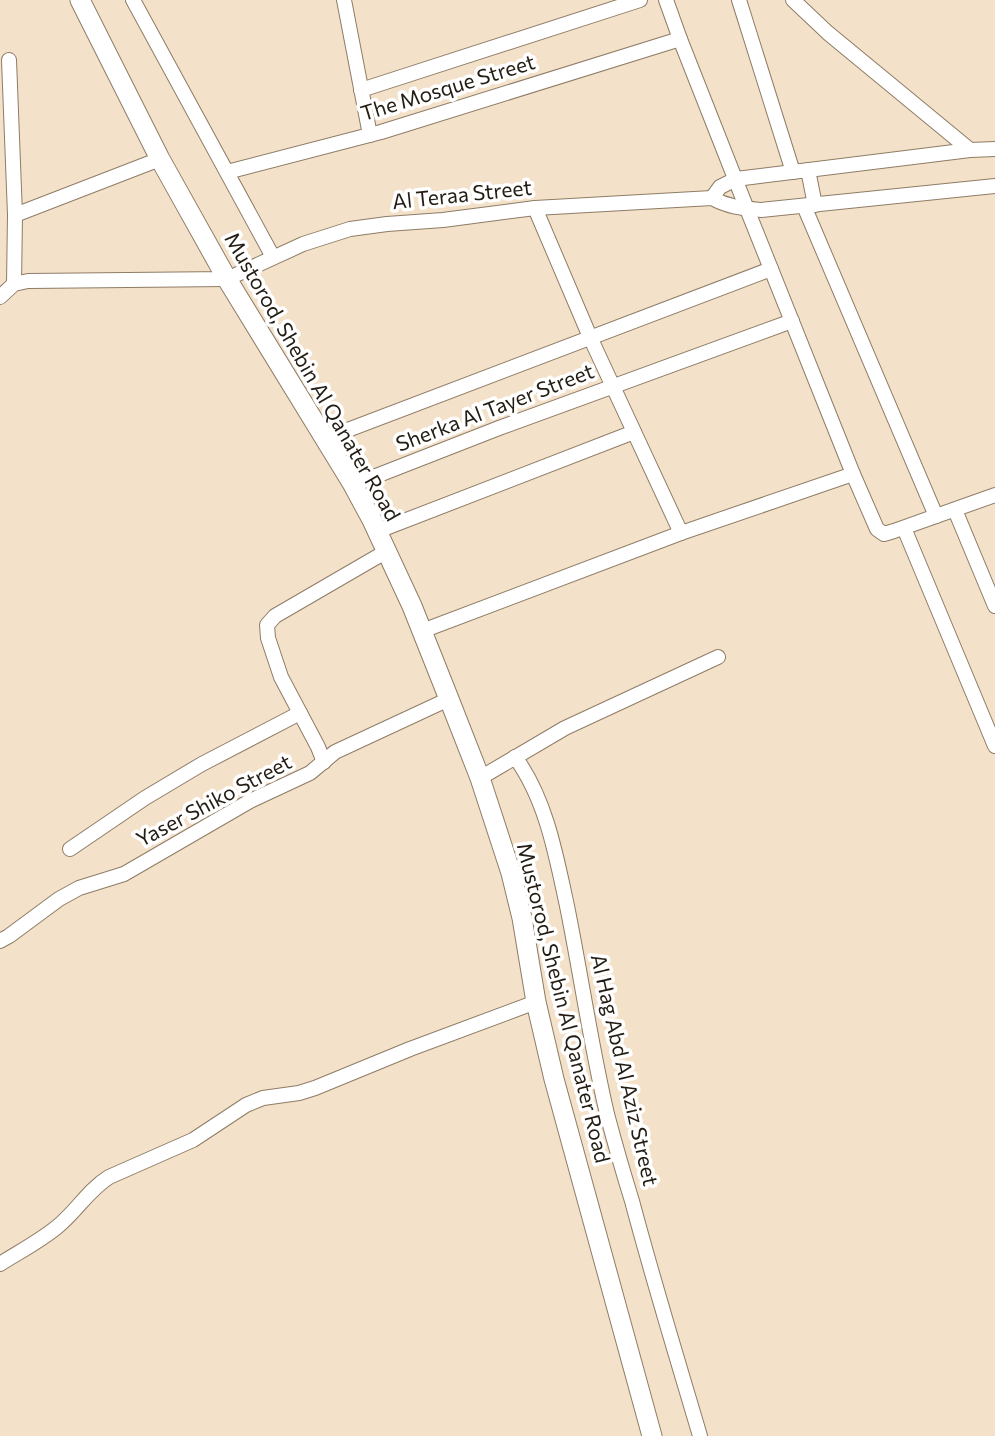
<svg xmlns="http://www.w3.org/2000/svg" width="995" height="1436" viewBox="0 0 995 1436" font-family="Commissioner,sans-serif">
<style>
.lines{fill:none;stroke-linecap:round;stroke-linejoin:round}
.minor-casing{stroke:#8e7c66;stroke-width:16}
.major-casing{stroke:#8e7c66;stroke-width:21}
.minor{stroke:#fff;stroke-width:14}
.major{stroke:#fff;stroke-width:19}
.labels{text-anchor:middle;stroke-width:7;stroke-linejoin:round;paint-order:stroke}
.street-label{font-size:21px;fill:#221c13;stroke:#fff}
</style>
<rect width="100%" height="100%" fill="#f4e1c9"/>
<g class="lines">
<defs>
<g id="minor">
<path d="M 133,0 L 273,257"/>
<path d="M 344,0 L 370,135"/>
<path d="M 666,0 L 680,39 L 747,209 L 853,474 L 877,529 L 884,534 L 894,531 L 995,495"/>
<path d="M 739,0 L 793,172"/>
<path d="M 793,0 L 828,33 L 970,150"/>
<path d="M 9,60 L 15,215 L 14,284"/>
<path d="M 361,90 L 640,0"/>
<path d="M 808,170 L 815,205"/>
<path d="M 227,172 L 381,132 L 680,39"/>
<path d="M 712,198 L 720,187 L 736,179 L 970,150 L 995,149"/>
<path d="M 804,206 L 936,516"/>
<path d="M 535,208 L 590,337 L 681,533"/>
<path d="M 15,215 L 160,159"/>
<path d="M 0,297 L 14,284 L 28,281 L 227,279 L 303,244 L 350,229 L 387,224 L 443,220 L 535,208 L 712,198 C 728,207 742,208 761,210 L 995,186"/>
<path d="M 324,439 L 771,269"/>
<path d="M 353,485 L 499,428 L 792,321"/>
<path d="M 955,510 L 995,606"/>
<path d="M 904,528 L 995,746"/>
<path d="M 378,531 L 634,432"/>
<path d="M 422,631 L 681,533 L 853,474"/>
<path d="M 515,757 C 546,799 556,855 567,906 C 581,975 591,1046 607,1114 C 615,1144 623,1172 632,1201 C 653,1280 677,1358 700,1436"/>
<path d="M 324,762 L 318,747 L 281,677 L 268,638 L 267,625 L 275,616 L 387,551"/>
<path d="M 480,778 L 565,728 L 718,657"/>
<path d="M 70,849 L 145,798 L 202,764 L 300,713"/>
<path d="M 0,941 L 9,936 L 59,899 L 79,888 L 124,874 L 250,801 L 310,773 L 335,752 L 449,699"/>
<path d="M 0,1264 C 19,1252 40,1241 57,1227 C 77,1211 87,1191 109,1177 L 193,1140 L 246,1105 L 263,1098 L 299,1093 L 315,1088 L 410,1049 L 536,1002"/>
</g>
<path id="major" d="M 80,0 L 160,159 L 227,279 L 352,483 L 372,520 L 412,606 L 449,699 L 480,778 L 511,873 L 522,918 L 536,1002 L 554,1079 L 652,1436"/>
</defs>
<use href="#minor" class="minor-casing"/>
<use href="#major" class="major-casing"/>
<use href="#minor" class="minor"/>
<use href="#major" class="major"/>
</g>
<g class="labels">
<g class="street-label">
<text transform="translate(448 88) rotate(-17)" y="7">The Mosque Street</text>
<text transform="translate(462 195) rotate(-6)" y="7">Al Teraa Street</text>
<text transform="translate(312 377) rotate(60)" y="7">Mustorod, Shebin Al Qanater Road</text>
<text transform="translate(495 408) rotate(-21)" y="7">Sherka Al Tayer Street</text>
<text transform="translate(214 801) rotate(-28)" y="7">Yaser Shiko Street</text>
<text transform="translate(563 1003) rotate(76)" y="7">Mustorod, Shebin Al Qanater Road</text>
<text transform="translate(624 1070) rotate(77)" y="7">Al Hag Abd Al Aziz Street</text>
</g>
</g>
</svg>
